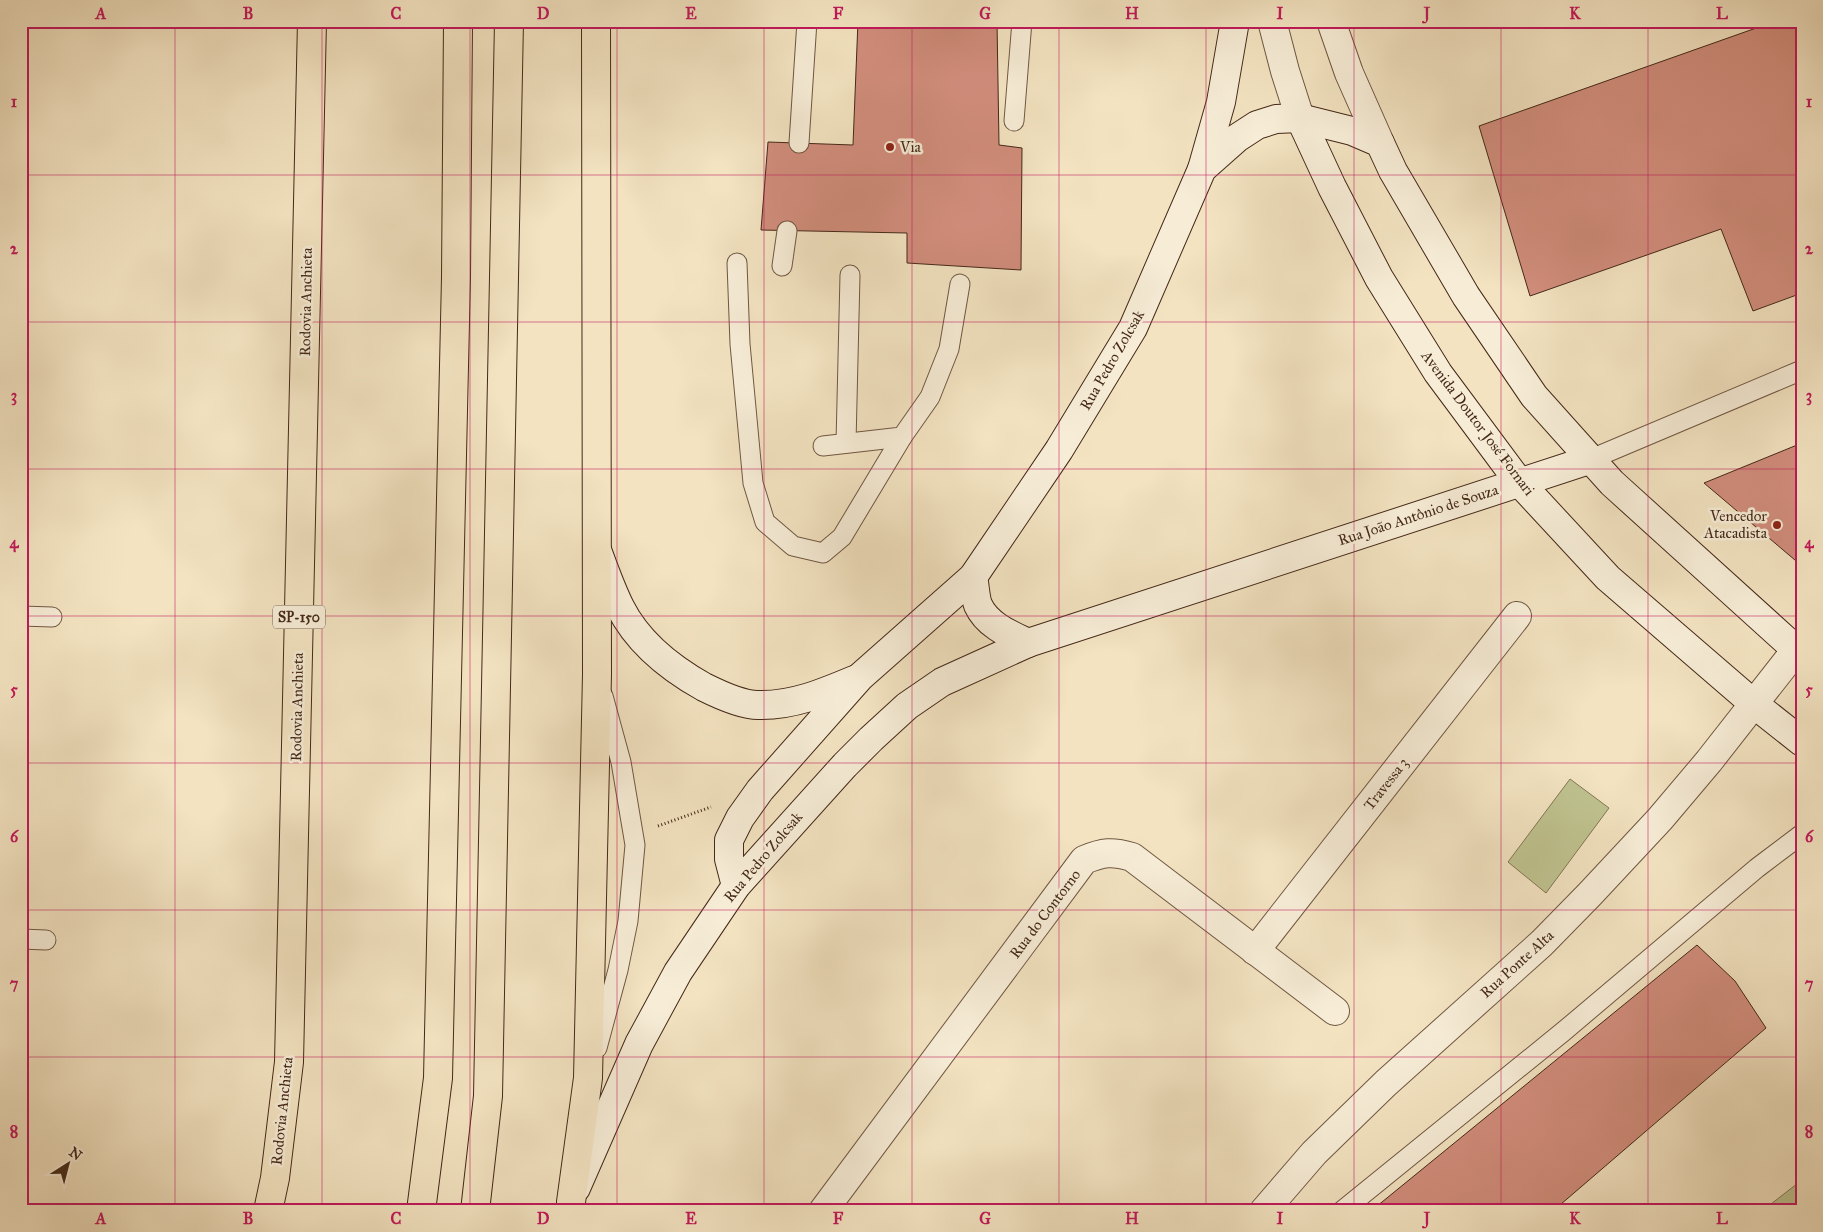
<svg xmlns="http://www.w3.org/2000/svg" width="1823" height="1232" viewBox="0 0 1823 1232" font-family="'IM FELL Great Primer',serif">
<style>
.green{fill:#bfc390;stroke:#827654}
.building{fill:#d18d7c;stroke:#442818}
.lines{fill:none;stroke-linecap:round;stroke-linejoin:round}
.service-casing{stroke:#705742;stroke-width:21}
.minor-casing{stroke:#705742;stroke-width:30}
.tertiary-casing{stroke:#705742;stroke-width:30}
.secondary-casing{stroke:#442818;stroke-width:30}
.motorway-casing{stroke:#442818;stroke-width:30}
.path{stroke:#442818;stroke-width:3;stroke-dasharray:1 2.5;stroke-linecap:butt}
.service{stroke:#f7edd7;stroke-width:19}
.minor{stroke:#f7edd7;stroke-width:28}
.tertiary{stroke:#f7edd7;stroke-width:28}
.secondary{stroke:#f7edd7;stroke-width:28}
.motorway{stroke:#f3e3c1;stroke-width:28}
.grid{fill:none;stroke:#c2185b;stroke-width:1;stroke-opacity:0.55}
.poi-dot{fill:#8f2418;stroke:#f7edd7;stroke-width:2}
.labels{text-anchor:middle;stroke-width:5;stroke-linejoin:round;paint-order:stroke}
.shield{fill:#f7edd7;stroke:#7a6351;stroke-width:1}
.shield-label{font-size:14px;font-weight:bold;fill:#442818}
.poi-label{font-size:15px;fill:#442818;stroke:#f7edd7;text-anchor:start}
.street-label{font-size:15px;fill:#442818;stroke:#f7edd7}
.neatline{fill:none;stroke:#c2185b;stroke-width:2}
.grid-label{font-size:16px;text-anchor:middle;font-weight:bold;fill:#c2185b}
</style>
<rect width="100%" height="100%" fill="#f3e3c1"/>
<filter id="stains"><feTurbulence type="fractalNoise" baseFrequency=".004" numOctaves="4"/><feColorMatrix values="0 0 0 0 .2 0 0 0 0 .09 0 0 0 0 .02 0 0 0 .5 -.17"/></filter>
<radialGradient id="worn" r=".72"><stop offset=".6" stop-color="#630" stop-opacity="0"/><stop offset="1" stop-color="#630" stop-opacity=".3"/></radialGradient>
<g class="green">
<path d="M 1570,779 L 1609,808 L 1546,893 L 1508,862 Z"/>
<path d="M 1802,1180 L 1802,1211 L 1762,1211 Z"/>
</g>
<g class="building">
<path d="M 858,21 L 997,21 L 999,145 L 1022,148 L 1021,270 L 907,263 L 907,233 L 761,230 L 768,142 L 853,145 Z"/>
<path d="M 1776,21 L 1802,21 L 1802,293 L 1753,311 L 1721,229 L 1530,296 L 1479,126 Z"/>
<path d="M 1802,443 L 1802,566 L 1704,483 Z"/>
<path d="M 1697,945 L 1735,981 L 1766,1028 L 1553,1211 L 1371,1211 Z"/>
</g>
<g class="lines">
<defs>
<g id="service">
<path d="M 1014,121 L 1022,21"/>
<path d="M 799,143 L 807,21"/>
<path d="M 737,263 L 740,344 L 753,483 L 765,522 L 793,546 L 823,553 L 842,537 L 902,437"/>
<path d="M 782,266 L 787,231"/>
<path d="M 846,443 L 850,275"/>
<path d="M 823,446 L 902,437 L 930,397 L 949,349 L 960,284"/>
<path d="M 1589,460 L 1802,370"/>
<path d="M 21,616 L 52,617"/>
<path d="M 21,939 L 46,940"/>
<path d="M 597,1048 L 618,970 L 628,921 L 635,845 L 621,762 L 603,696"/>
<path d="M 1342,1211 L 1564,1031 L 1757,868 L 1802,834"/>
</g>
<g id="minor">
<path d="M 1255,951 L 1517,616"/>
<path d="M 823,1211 L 1084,860 C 1103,852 1112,851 1132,857 L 1335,1011"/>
<path d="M 1264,1211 L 1314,1153 L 1386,1083 L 1542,943 L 1590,894 L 1660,819 L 1709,761 L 1796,650"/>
</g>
<g id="tertiary">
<path d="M 1272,21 L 1285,71 L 1300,118"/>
<path d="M 1331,21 L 1349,73 L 1380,143"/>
</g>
<g id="secondary">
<path d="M 1300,118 L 1332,187 L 1379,278 L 1438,373 L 1519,482 L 1608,578 L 1754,704 L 1802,742"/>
<path d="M 1202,169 L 1221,102 L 1235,21"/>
<path d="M 597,550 C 604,569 611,589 620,607 C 638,643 670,668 704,687 C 718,694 743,705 758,705 C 792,706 823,693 854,680"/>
<path d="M 973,577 C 975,585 975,597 978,605 C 987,625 1009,634 1028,643"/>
<path d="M 736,886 L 729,859 L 729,840 L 740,818 L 760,790 L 860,677 L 973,577 L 1059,450 L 1133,328 L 1202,169 L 1237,138 L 1257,125 L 1276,119 L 1300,118 L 1352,131 L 1380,143 L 1393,171 L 1466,296 L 1534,396 L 1612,483 L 1802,655"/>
<path d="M 576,1188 L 639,1044 L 678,972 L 736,886 L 845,765 L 871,739 L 907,706 L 942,682 L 1028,643 L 1589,460"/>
</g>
<g id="motorway">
<path d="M 571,1202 L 588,1078 L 597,674 L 596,21"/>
<path d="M 268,1211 L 275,1178 L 289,1062 L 312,21"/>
<path d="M 421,1211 L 438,1078 L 456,277 L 458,21"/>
<path d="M 475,1211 L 488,1096 L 509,21"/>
</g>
</defs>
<use href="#service" class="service-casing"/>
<use href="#minor" class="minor-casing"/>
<use href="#tertiary" class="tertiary-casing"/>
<use href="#secondary" class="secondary-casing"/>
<use href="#motorway" class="motorway-casing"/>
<path class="path" d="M 658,826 L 711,807"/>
<use href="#service" class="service"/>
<use href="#minor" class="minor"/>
<use href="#tertiary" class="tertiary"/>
<use href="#secondary" class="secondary"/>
<use href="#motorway" class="motorway"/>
</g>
<path class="grid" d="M 175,21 L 175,1211M 322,21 L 322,1211M 470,21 L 470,1211M 617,21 L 617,1211M 764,21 L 764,1211M 912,21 L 912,1211M 1059,21 L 1059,1211M 1206,21 L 1206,1211M 1354,21 L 1354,1211M 1501,21 L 1501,1211M 1648,21 L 1648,1211M 21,175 L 1802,175M 21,322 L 1802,322M 21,469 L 1802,469M 21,616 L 1802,616M 21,763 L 1802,763M 21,910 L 1802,910M 21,1057 L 1802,1057"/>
<g class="poi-dot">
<circle cx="890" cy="147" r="5"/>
<circle cx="1777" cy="525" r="5"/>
</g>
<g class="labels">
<rect class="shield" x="273" y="605.5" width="52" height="23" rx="4"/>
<g class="shield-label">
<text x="299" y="622">SP-150</text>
</g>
<g class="poi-label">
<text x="900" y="152">Via</text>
<text x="1767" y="521" text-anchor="end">Vencedor<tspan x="1767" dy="17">Atacadista</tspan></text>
</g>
<g class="street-label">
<text transform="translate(306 302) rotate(-89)" y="5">Rodovia Anchieta</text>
<text transform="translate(1112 360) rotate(-60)" y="5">Rua Pedro Zolcsak</text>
<text transform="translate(1478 423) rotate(53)" y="5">Avenida Doutor José Fornari</text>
<text transform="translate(1418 515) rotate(-18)" y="5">Rua João Antônio de Souza</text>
<text transform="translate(297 707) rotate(-89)" y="5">Rodovia Anchieta</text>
<text transform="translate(1386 784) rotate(-52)" y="5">Travessa 3</text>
<text transform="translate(763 857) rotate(-50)" y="5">Rua Pedro Zolcsak</text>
<text transform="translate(1045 914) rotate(-53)" y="5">Rua do Contorno</text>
<text transform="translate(1517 964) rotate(-42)" y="5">Rua Ponte Alta</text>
<text transform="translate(282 1111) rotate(-84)" y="5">Rodovia Anchieta</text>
</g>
</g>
<rect width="1823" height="1232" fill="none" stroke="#f3e3c1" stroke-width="55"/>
<g transform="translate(68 1164) rotate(36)" stroke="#f7edd7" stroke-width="4" paint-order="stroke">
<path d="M0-4L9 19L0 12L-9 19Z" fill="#442818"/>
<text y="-8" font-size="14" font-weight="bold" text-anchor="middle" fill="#442818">N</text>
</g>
<rect x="28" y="28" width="1768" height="1176" class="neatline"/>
<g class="grid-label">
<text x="101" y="19">A</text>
<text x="248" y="19">B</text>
<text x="396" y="19">C</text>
<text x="543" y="19">D</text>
<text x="691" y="19">E</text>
<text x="838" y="19">F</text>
<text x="985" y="19">G</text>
<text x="1132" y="19">H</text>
<text x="1280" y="19">I</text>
<text x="1427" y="19">J</text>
<text x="1575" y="19">K</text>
<text x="1722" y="19">L</text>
<text x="14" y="107">1</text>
<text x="1809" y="107">1</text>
<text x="14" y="254">2</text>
<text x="1809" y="254">2</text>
<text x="14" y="401">3</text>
<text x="1809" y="401">3</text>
<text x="14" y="548">4</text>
<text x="1809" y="548">4</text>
<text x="14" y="695">5</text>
<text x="1809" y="695">5</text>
<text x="14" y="842">6</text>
<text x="1809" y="842">6</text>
<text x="14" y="989">7</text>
<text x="1809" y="989">7</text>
<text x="14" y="1137">8</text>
<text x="1809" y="1137">8</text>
<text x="101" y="1224">A</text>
<text x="248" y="1224">B</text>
<text x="396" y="1224">C</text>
<text x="543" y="1224">D</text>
<text x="691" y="1224">E</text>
<text x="838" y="1224">F</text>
<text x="985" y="1224">G</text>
<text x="1132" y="1224">H</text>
<text x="1280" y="1224">I</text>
<text x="1427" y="1224">J</text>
<text x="1575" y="1224">K</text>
<text x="1722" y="1224">L</text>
</g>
<rect width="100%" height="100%" filter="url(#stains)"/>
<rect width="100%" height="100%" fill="url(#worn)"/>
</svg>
